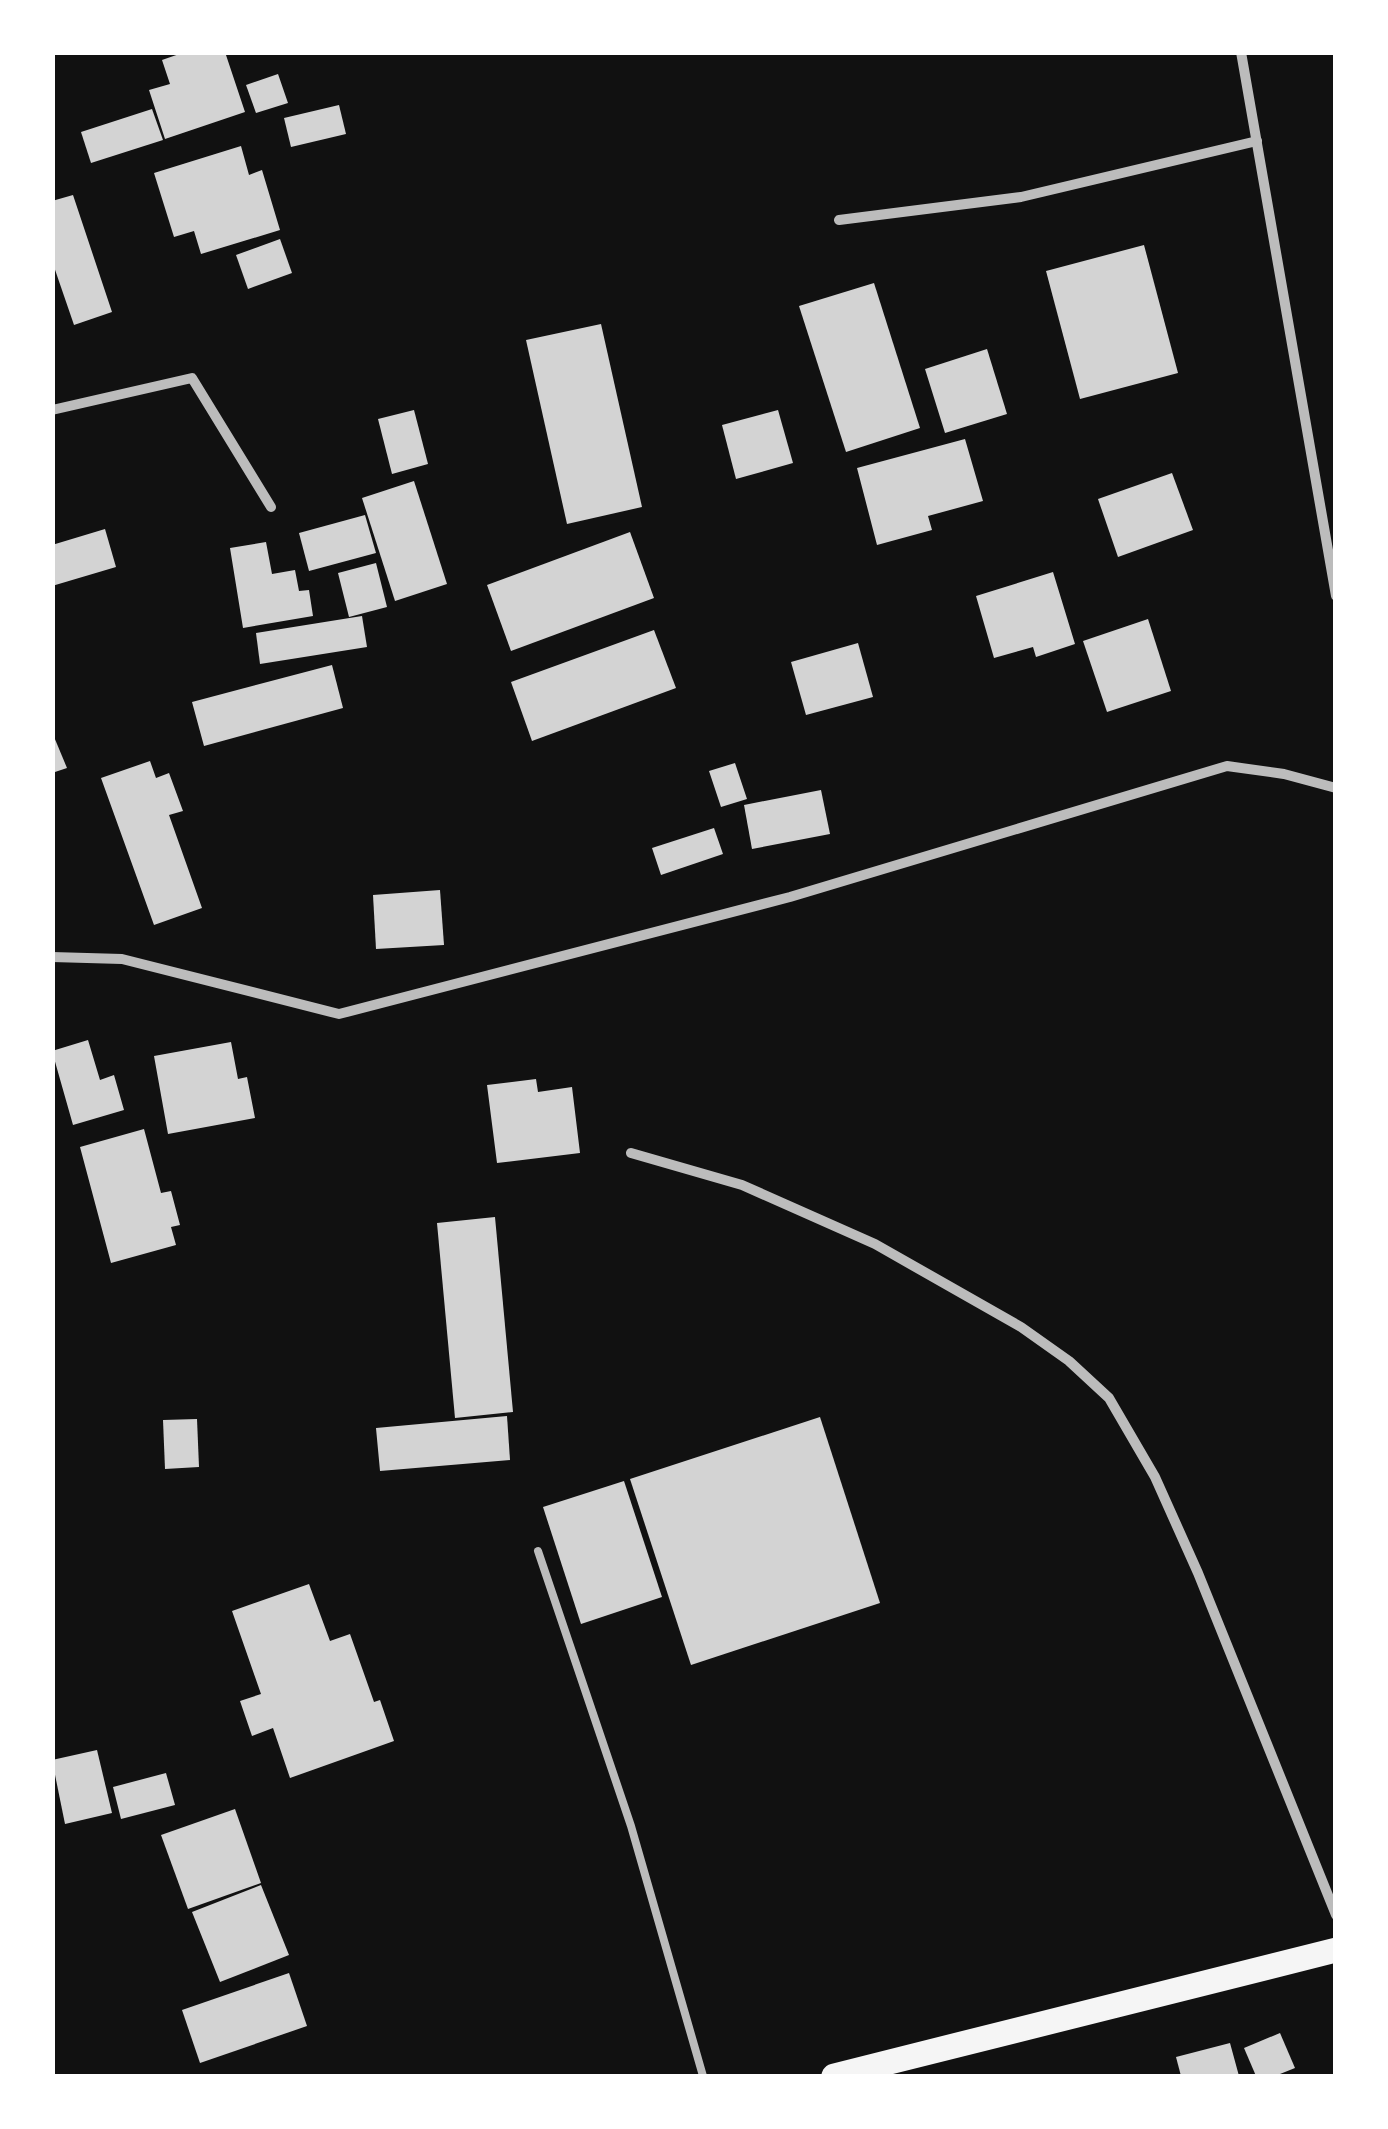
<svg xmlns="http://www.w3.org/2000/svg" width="1388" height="2129" viewBox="0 0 1388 2129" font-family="'Roboto Serif',serif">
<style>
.building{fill:#d3d3d3}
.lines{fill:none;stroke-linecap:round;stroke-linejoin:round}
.service{stroke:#bcbcbc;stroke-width:8}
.minor{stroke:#bcbcbc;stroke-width:10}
.primary{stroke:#f5f5f5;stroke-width:25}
</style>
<rect width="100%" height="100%" fill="#111"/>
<g class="building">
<path d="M 185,52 L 225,52 L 245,112 L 165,139 L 149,90 L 170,84 L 162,60 Z"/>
<path d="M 278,74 L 288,103 L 256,113 L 246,85 Z"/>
<path d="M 339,105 L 346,134 L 291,147 L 284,118 Z"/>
<path d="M 152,109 L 163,140 L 91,163 L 81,132 Z"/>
<path d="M 241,146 L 249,175 L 262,170 L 280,230 L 201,254 L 194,231 L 174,237 L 154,173 Z"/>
<path d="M 73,195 L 112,312 L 74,325 L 52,261 L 52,201 Z"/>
<path d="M 280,239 L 292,273 L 248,289 L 236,255 Z"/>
<path d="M 1144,245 L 1178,373 L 1080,399 L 1046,271 Z"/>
<path d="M 874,283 L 920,428 L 846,452 L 799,306 Z"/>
<path d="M 601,324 L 642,507 L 567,524 L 526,340 Z"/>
<path d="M 987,349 L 1007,414 L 945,433 L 925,369 Z"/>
<path d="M 414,410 L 428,464 L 392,474 L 378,419 Z"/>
<path d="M 778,410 L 793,463 L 736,479 L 722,425 Z"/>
<path d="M 965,439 L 983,501 L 928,516 L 932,530 L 877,545 L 857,468 Z"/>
<path d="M 1172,473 L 1193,530 L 1118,557 L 1098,499 Z"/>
<path d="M 414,481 L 447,584 L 395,601 L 362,498 Z"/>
<path d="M 365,515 L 376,553 L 309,571 L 299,533 Z"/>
<path d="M 105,529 L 116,567 L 52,586 L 52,545 Z"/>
<path d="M 630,532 L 654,598 L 511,651 L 487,585 Z"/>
<path d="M 266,542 L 272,574 L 295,570 L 299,591 L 309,590 L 313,616 L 243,628 L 230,548 Z"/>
<path d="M 376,563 L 387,607 L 349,617 L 338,573 Z"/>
<path d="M 1053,572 L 1075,644 L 1036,657 L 1033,647 L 994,658 L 976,596 Z"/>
<path d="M 362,616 L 367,647 L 260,664 L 256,633 Z"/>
<path d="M 1148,619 L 1171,691 L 1107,712 L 1083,641 Z"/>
<path d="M 654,630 L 676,688 L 532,741 L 511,682 Z"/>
<path d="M 858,643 L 873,697 L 806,715 L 791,662 Z"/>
<path d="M 332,665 L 343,708 L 204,746 L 192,702 Z"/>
<path d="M 52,732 L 67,768 L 52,773 Z"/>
<path d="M 150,761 L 156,778 L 169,773 L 183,811 L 169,815 L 202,908 L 154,925 L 101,778 Z"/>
<path d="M 735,763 L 747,799 L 721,807 L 709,771 Z"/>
<path d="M 821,790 L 830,834 L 752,849 L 744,805 Z"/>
<path d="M 714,828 L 723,854 L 661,875 L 652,848 Z"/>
<path d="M 440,890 L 444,945 L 376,949 L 373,895 Z"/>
<path d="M 88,1040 L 100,1080 L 114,1075 L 124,1110 L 73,1125 L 52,1051 Z"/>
<path d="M 231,1042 L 238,1079 L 247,1077 L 255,1118 L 168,1134 L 154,1056 Z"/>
<path d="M 536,1079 L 538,1092 L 572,1087 L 580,1153 L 497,1163 L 487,1085 Z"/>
<path d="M 144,1129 L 161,1193 L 171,1191 L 180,1225 L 171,1227 L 176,1245 L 111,1263 L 80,1147 Z"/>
<path d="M 495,1217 L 513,1412 L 455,1418 L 437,1223 Z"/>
<path d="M 507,1416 L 510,1460 L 380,1471 L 376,1428 Z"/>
<path d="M 820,1417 L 880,1603 L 691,1665 L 630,1479 Z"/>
<path d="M 197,1419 L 199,1467 L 165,1469 L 163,1420 Z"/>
<path d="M 624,1481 L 662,1597 L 581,1624 L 543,1507 Z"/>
<path d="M 309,1584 L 330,1641 L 350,1634 L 374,1702 L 380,1700 L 394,1741 L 290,1778 L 273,1728 L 252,1736 L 240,1701 L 261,1694 L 232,1611 Z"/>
<path d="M 97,1750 L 112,1813 L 65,1824 L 52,1760 Z"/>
<path d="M 166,1773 L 175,1805 L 121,1819 L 113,1787 Z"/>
<path d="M 235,1809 L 261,1883 L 188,1909 L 161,1835 Z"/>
<path d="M 261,1885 L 289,1955 L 220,1982 L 192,1912 Z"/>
<path d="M 289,1973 L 307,2026 L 200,2063 L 182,2010 Z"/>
<path d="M 1280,2033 L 1295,2068 L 1275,2076 L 1256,2076 L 1244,2048 Z"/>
<path d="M 1230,2043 L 1239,2076 L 1181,2076 L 1176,2057 Z"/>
</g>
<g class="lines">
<path class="service" d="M 538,1551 L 631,1826 L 703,2076"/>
<g class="minor">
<path d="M 1241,52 L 1336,596"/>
<path d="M 839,220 L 1021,197 L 1257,141"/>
<path d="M 52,410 L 192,378 L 271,507"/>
<path d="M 52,957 L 122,959 L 339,1014 L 790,897 L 1227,766 L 1284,774 L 1336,788"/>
<path d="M 631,1153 L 742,1185 L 875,1244 L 1021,1327 L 1069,1361 L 1109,1398 L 1155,1477 L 1198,1573 L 1336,1915"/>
</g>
<path class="primary" d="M 834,2076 L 1336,1950"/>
</g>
<rect width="1388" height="2129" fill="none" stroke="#ffffff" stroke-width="110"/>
</svg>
